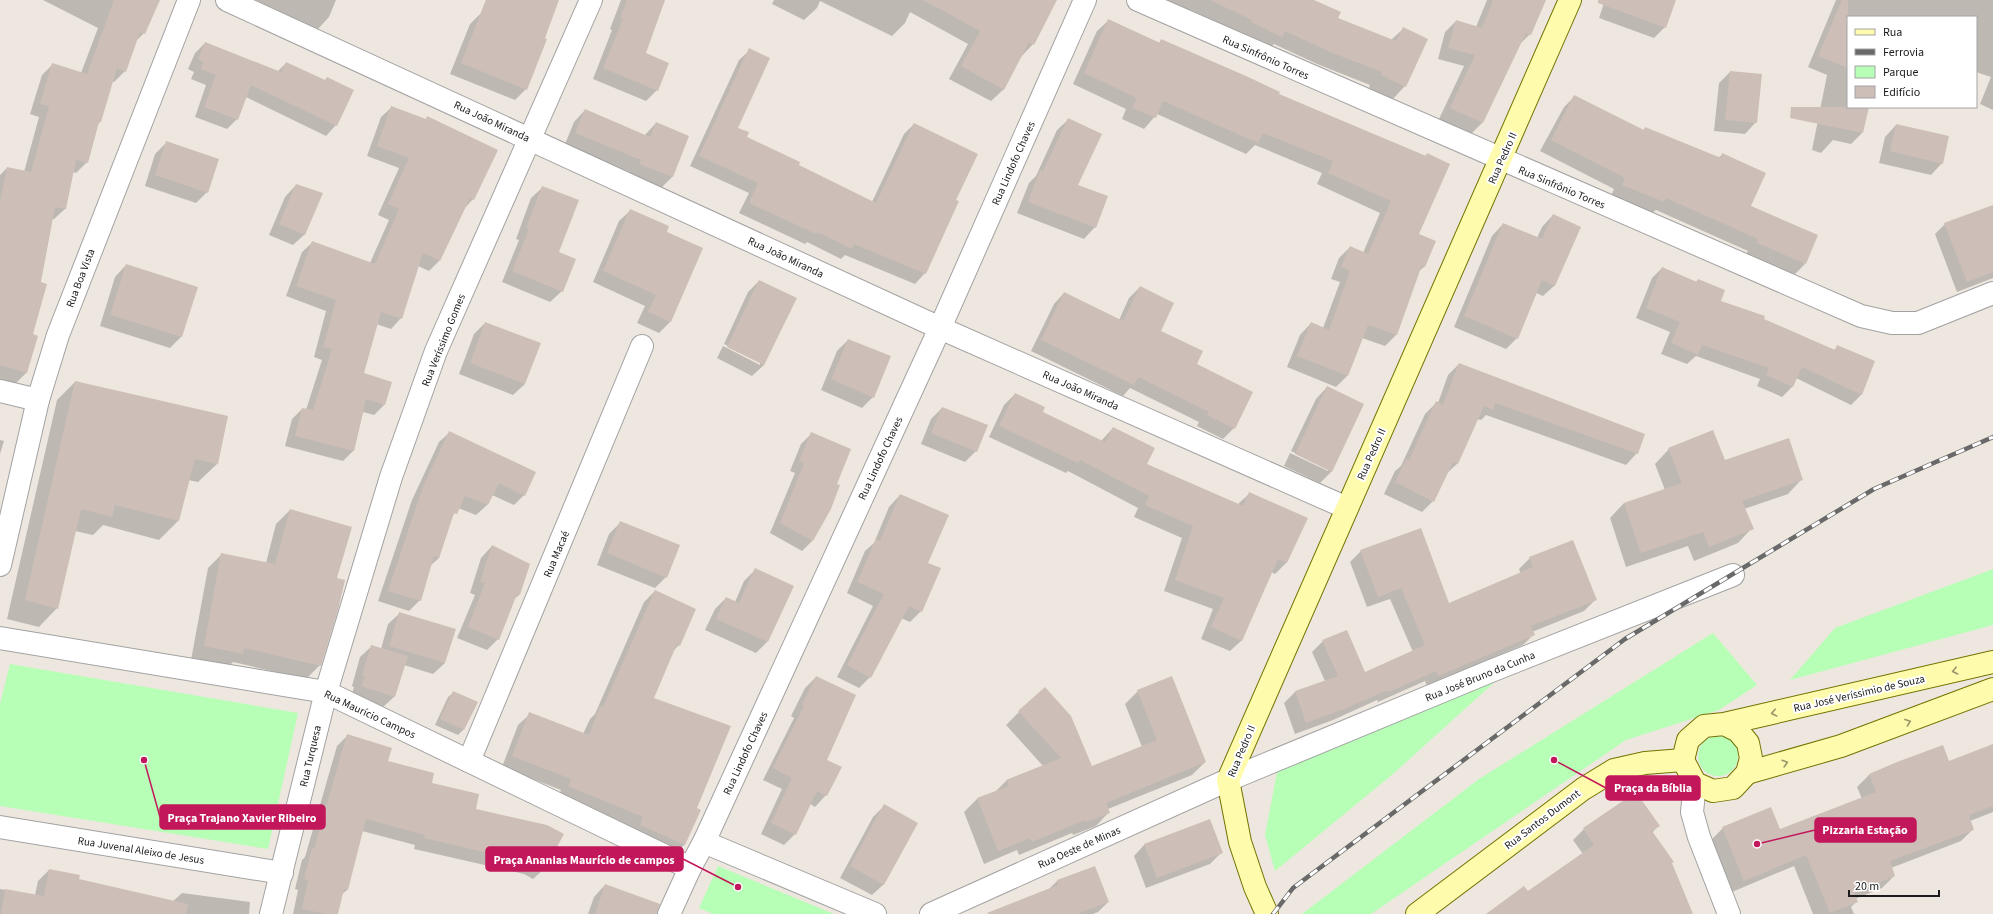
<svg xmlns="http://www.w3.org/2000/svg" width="1993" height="914" viewBox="0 0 1993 914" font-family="'Source Sans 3',sans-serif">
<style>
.park{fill:#b7feb6}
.shadow{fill:#0003}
.building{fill:#cdbfb8}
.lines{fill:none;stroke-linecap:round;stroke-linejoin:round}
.street-casing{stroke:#a2a2a2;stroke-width:24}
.secondary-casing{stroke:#727300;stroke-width:24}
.street{stroke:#fff;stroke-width:22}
.secondary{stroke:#fffbac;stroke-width:22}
.rail-casing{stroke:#696969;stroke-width:4.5}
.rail{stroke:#fff;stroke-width:3;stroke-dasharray:9;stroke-linecap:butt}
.oneway{stroke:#98966b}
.labels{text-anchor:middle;stroke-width:4;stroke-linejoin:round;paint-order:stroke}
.street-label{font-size:11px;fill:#1b1b1b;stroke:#fff}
.leader{fill:none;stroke:#c2185b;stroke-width:1.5}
.callout-dot{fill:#c2185b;stroke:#fff;stroke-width:1.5}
.callout{fill:#c2185b;stroke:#c2185b;stroke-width:1.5}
.callout-label{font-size:12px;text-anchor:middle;font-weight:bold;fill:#fff}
</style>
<rect width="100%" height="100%" fill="#eee7df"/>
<g class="park">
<path d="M 1993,569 L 1993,625 L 1790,680 L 1835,628 Z"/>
<path d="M 1713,633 L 1757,685 L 1719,710 L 1626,740 L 1371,914 L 1302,914 L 1479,779 Z"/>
<path d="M 10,664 L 298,713 L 268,849 L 0,806 L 0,704 Z"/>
<path d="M 1498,679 L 1393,774 L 1275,871 L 1265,835 L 1279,762 Z"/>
<circle cx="1718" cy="756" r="20"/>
<path d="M 718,866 L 834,914 L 713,914 L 699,908 Z"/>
</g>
<g class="shadow">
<path d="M 43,0 L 153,0 L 144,33 L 136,41 L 125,71 L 114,82 L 112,81 L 100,122 L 97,125 L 87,162 L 76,173 L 73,172 L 65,209 L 54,219 L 52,219 L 40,283 L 27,372 L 16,383 L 0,379 L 0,175 L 7,168 L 24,172 L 39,117 L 30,114 L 42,75 L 53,64 L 81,73 L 98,28 Z"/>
<path d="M 255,0 L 336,0 L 329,17 L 318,29 L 282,15 L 283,13 Z"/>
<path d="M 486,0 L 558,0 L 526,89 L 515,100 L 450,74 L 470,24 L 481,13 Z"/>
<path d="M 621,0 L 664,0 L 645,54 L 657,90 L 646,101 L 593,79 L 612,30 L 610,29 Z"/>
<path d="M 774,0 L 1055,0 L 1033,44 L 1021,57 L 1004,89 L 991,101 L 949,79 L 968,44 L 910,12 L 905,23 L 892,36 L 820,1 L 817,8 L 804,20 L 772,4 Z"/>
<path d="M 1164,0 L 1311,0 L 1337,18 L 1391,40 L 1403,29 L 1405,86 L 1392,100 L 1369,88 L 1370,85 L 1317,64 L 1274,44 L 1268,50 L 1239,33 L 1191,10 L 1188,13 Z"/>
<path d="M 1487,0 L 1545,0 L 1530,34 L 1519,45 L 1482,123 L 1471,134 L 1439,119 L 1464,66 L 1438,59 L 1445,32 L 1456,21 L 1476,27 Z"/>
<path d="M 1605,0 L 1675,0 L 1665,27 L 1654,38 L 1599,18 Z"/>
<path d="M 1836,0 L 1993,0 L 1993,110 L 1980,104 L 1991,77 L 1976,72 L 1976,17 L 1848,17 L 1848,107 L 1868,107 L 1862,133 L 1851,144 L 1833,140 L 1821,153 L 1812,150 L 1827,75 L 1808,67 Z"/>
<path d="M 1109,20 L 1159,43 L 1161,40 L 1278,95 L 1425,156 L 1427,154 L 1418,235 L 1425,266 L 1418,272 L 1396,335 L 1385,346 L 1362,338 L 1347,376 L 1336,387 L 1287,367 L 1300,335 L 1311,323 L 1323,328 L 1340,282 L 1331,279 L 1339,258 L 1350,247 L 1363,253 L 1380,213 L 1317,184 L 1322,173 L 1255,145 L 1246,154 L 1157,114 L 1144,129 L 1122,119 L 1126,109 L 1073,84 L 1097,31 Z"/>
<path d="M 205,43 L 277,72 L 286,63 L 324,81 L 327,78 L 336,125 L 326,136 L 246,97 L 237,119 L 227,129 L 195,117 L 206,85 L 191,79 L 194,72 L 188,69 L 195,53 Z"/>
<path d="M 750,50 L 737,128 L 746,137 L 797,166 L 872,202 L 904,134 L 914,124 L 955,200 L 925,273 L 915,284 L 845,255 L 841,259 L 807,242 L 805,244 L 739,213 L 749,193 L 690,166 L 739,60 Z"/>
<path d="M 1730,72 L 1761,75 L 1756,122 L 1745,134 L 1714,131 L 1719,83 Z"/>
<path d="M 1575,96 L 1643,131 L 1645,128 L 1718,158 L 1722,155 L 1750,207 L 1805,264 L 1794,275 L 1746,254 L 1748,251 L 1656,210 L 1652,213 L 1611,196 L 1614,189 L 1540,151 L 1564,107 Z"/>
<path d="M 392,107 L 425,120 L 427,118 L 473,199 L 464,209 L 440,260 L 429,271 L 418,266 L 401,318 L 391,329 L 376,324 L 363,374 L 384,405 L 374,415 L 363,412 L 354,450 L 343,461 L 285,446 L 292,419 L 302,409 L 306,410 L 322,360 L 314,357 L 326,311 L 286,296 L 302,252 L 313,242 L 370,263 L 389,220 L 378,215 L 399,168 L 367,156 L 381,117 Z"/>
<path d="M 585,110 L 644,136 L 656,123 L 688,137 L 672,177 L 661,188 L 629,175 L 630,172 L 565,144 L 574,122 Z"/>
<path d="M 1069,119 L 1077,186 L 1095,227 L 1084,239 L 1017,213 L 1029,183 L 1036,176 L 1057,130 Z"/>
<path d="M 1896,125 L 1942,163 L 1931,175 L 1879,163 L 1885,137 Z"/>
<path d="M 167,142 L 207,192 L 196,203 L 145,186 L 155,154 Z"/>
<path d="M 296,185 L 305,234 L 293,245 L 269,235 L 285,197 Z"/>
<path d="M 543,187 L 557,252 L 562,291 L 550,302 L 502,282 L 519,240 L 516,239 L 531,198 Z"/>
<path d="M 1993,206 L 1993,278 L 1957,292 L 1935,234 L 1945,224 Z"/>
<path d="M 631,210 L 666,232 L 702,249 L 670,322 L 659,333 L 637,323 L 645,306 L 593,282 L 619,221 Z"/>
<path d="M 1553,215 L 1555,285 L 1543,296 L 1536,293 L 1517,338 L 1506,349 L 1454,327 L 1492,236 L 1503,224 L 1537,238 L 1542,227 Z"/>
<path d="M 126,265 L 196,287 L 181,337 L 170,348 L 100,326 L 115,277 Z"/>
<path d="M 1662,268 L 1696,282 L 1698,280 L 1719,302 L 1834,350 L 1837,347 L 1874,362 L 1861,395 L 1851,405 L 1796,378 L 1792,387 L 1782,397 L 1757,386 L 1760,379 L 1696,356 L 1687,364 L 1661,354 L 1670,332 L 1636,318 L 1652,278 Z"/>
<path d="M 759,281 L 795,299 L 764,365 L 752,376 L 717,358 L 723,346 L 760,365 L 760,362 L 724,344 L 748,292 Z"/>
<path d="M 1140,287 L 1159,331 L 1195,364 L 1234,428 L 1223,439 L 1197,426 L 1199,422 L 1130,388 L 1123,396 L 1031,351 L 1054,304 L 1064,293 L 1119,320 L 1129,298 Z"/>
<path d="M 485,323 L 525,384 L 513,395 L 459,374 L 474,334 Z"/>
<path d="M 848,340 L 873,397 L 862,408 L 821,390 L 837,351 Z"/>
<path d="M 1459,364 L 1637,453 L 1626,465 L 1486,415 L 1481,420 L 1477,419 L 1457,464 L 1446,474 L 1433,501 L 1422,512 L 1384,494 L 1395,471 L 1401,466 L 1425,414 L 1436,403 L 1438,403 L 1448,375 Z"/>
<path d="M 75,382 L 217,464 L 198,482 L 188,480 L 178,521 L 159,540 L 103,525 L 93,535 L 75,531 L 57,608 L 39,627 L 7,619 L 57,400 Z"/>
<path d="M 1327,387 L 1331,472 L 1320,483 L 1284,466 L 1290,453 L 1328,471 L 1328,469 L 1291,451 L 1316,399 Z"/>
<path d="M 1015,394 L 1041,413 L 1101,441 L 1113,428 L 1145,464 L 1238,504 L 1250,493 L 1306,519 L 1286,563 L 1275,574 L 1271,572 L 1242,640 L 1230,651 L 1201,639 L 1213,609 L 1164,591 L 1182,538 L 1134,517 L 1138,508 L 1068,471 L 1066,473 L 989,437 L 1004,405 Z"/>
<path d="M 942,408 L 976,451 L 965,462 L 921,444 L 931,419 Z"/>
<path d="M 450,432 L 524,495 L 514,505 L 492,495 L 487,505 L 476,515 L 458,508 L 452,517 L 439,558 L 430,566 L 420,600 L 409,611 L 378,601 L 412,500 L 439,442 Z"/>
<path d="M 811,434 L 836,485 L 830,508 L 812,541 L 802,551 L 770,533 L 795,473 L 790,471 L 801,444 Z"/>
<path d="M 0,440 L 4,441 L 0,454 Z"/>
<path d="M 1669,449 L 1725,461 L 1802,479 L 1788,494 L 1744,509 L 1752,528 L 1738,543 L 1694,561 L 1688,546 L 1626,567 L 1610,518 L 1624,503 L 1665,490 L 1655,464 Z"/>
<path d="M 900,495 L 927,563 L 921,611 L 910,622 L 901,618 L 870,677 L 859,688 L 837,677 L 873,606 L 847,593 L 865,551 L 874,543 L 889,507 Z"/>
<path d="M 290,510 L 336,579 L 320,665 L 306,679 L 233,662 L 228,667 L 191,660 L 208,568 L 222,554 L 266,563 L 276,524 Z"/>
<path d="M 620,523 L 666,577 L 655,588 L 597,565 L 609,534 Z"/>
<path d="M 492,546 L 519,595 L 513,600 L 498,639 L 487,650 L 457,638 L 475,595 L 470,593 L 481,558 Z"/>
<path d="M 1361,551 L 1448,604 L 1521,574 L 1519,569 L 1530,558 L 1595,600 L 1584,611 L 1532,632 L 1534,634 L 1523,645 L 1427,686 L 1425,681 L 1378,702 L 1377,700 L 1333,720 L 1295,734 L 1284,703 L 1295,692 L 1325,681 L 1312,652 L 1323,641 L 1365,673 L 1413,652 L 1390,599 L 1367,607 L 1350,562 Z"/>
<path d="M 755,570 L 792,587 L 767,642 L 756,653 L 705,630 L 715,609 L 726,598 L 735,602 L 744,581 Z"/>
<path d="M 655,591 L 679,645 L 673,651 L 653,698 L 696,808 L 699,810 L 684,845 L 673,856 L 629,836 L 633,828 L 558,797 L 561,790 L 502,767 L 518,725 L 530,714 L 583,734 L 590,719 L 595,714 L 644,602 Z"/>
<path d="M 400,613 L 445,663 L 433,674 L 404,665 L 395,696 L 383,707 L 351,697 L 354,687 L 352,686 L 360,657 L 372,646 L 381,649 L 388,624 Z"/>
<path d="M 816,677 L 825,760 L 826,795 L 815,807 L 810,804 L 795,834 L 784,845 L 761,834 L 782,789 L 763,780 L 794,718 L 791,716 L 805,688 Z"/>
<path d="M 1138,691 L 1205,762 L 1192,775 L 1108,809 L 1109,812 L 1096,826 L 1073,835 L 1072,833 L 1019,855 L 1017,850 L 984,864 L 964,812 L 977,799 L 995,792 L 1007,780 L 1043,766 L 1006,725 L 1019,712 L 1091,767 L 1142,747 L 1125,704 Z"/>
<path d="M 454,692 L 464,729 L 458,735 L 435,725 L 448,697 Z"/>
<path d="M 347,736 L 387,762 L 431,783 L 474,810 L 562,834 L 544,869 L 533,879 L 524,874 L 414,849 L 415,845 L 362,831 L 347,890 L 341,895 L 337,914 L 293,914 L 298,890 L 295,889 L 302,860 L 305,857 L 337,746 Z"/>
<path d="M 1993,745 L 1993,812 L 1970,821 L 1973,829 L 1961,841 L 1891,868 L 1894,876 L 1882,888 L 1855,899 L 1857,901 L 1851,907 L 1854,914 L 1813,914 L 1794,866 L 1732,892 L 1711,840 L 1723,828 L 1779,831 L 1862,799 L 1857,787 L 1869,775 L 1943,746 L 1948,762 Z"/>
<path d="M 1636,793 L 1658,826 L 1652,833 L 1671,863 L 1692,914 L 1487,914 L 1527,892 L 1583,854 L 1573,840 L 1584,829 Z"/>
<path d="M 884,806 L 884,884 L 872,895 L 840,878 L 873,817 Z"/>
<path d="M 1145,844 L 1221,853 L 1210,864 L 1146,888 L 1134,856 Z"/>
<path d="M 49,870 L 78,880 L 171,903 L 182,893 L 250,902 L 249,914 L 0,914 L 0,889 L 35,895 L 38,881 Z"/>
<path d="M 1057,881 L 1108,902 L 1098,912 L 1093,914 L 994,914 L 1049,889 Z"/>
<path d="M 605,885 L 649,914 L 588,914 L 594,897 Z"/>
</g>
<g class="building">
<path d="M 114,0 L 160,0 L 145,34 L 140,32 L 126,72 L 117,68 L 101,122 L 99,122 L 88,163 L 76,160 L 66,209 L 55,207 L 41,282 L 47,284 L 33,334 L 38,336 L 27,373 L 0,365 L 0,202 L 7,167 L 31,172 L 49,106 L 40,104 L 52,63 L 87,74 Z"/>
<path d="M 486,0 L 559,0 L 545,38 L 547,39 L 527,90 L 461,63 Z"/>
<path d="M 627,0 L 665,0 L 646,53 L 669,63 L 658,91 L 603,68 L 623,19 L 620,18 Z"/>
<path d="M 923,0 L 1057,0 L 1034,45 L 1029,42 L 1004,90 L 961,66 L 980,31 Z"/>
<path d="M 1210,0 L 1314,0 L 1341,12 L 1338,18 L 1396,41 L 1403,27 L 1428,39 L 1406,87 L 1381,75 L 1382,72 L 1330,52 L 1285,31 L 1282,37 L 1251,22 L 1252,20 Z"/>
<path d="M 1493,0 L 1546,0 L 1531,35 L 1526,33 L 1483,123 L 1450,108 L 1475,55 L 1448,48 L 1456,20 L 1482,28 Z"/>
<path d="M 1598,0 L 1676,0 L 1666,28 L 1598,3 Z"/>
<path d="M 1842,0 L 1848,0 L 1848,68 L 1818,56 Z"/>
<path d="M 1108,19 L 1160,43 L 1161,39 L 1246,76 L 1280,92 L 1279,94 L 1426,156 L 1427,153 L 1450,164 L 1419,234 L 1436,241 L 1425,267 L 1422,265 L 1397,335 L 1368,325 L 1348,376 L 1297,356 L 1311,322 L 1329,330 L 1350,271 L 1341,267 L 1350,246 L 1368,254 L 1391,201 L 1328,173 L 1333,161 L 1263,133 L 1258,143 L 1163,101 L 1156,118 L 1132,108 L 1137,98 L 1084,73 Z"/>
<path d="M 205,42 L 281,72 L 286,62 L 325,80 L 327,77 L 354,90 L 337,126 L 251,85 L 238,120 L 204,107 L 216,75 L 201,69 L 203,62 L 198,59 Z"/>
<path d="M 749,48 L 770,58 L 738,128 L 749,132 L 747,137 L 800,162 L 799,165 L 876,203 L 914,123 L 978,154 L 956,200 L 959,201 L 926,274 L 854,244 L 852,249 L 817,232 L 816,234 L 749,203 L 758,183 L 699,156 Z"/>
<path d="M 1730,71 L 1762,74 L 1757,123 L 1725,120 Z"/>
<path d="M 1574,95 L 1644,130 L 1645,127 L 1721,158 L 1722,153 L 1766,173 L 1751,206 L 1818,235 L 1806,264 L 1757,243 L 1758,239 L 1666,198 L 1664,202 L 1622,185 L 1625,178 L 1551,140 Z"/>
<path d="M 391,106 L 426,119 L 427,116 L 498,150 L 474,200 L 470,198 L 440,261 L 423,253 L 402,319 L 381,312 L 364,373 L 392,382 L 385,405 L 366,399 L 354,451 L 295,436 L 302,408 L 313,410 L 332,349 L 323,347 L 336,300 L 296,286 L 312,241 L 375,264 L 399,209 L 388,204 L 409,158 L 377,146 Z"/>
<path d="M 1791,107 L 1869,107 L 1863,133 L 1790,118 Z"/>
<path d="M 585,109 L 650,137 L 656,122 L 689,136 L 673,177 L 639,164 L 641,160 L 575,133 Z"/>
<path d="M 1068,118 L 1102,134 L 1078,185 L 1108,196 L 1096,228 L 1028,202 L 1040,170 L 1043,171 Z"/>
<path d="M 1896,124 L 1949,136 L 1943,164 L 1890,151 Z"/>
<path d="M 166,141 L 219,159 L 208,193 L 155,175 Z"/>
<path d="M 296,184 L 323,193 L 305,235 L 279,224 Z"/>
<path d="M 542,186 L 579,200 L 559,252 L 576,259 L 563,292 L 512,271 L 529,229 L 526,228 Z"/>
<path d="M 1993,205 L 1993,272 L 1967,282 L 1944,223 Z"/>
<path d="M 630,209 L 669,226 L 667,232 L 703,248 L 671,322 L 648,312 L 656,295 L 603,271 Z"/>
<path d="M 1553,214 L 1581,227 L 1555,286 L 1542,280 L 1518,339 L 1464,316 L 1503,223 L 1542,239 Z"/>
<path d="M 126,264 L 198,287 L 182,337 L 110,315 Z"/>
<path d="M 1662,267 L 1697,282 L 1698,279 L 1725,290 L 1721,301 L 1765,316 L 1764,319 L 1835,350 L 1837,345 L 1875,361 L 1862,395 L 1802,367 L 1793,387 L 1766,375 L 1769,368 L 1702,345 L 1698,355 L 1671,343 L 1680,322 L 1646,308 Z"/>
<path d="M 759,280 L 797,298 L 764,365 L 727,347 Z"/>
<path d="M 1140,286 L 1174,303 L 1161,331 L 1203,351 L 1197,364 L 1253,392 L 1235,429 L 1207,415 L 1209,412 L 1138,377 L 1134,385 L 1041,340 L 1064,292 L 1123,321 Z"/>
<path d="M 485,322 L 541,343 L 525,384 L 470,363 Z"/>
<path d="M 848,339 L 891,356 L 874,398 L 831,379 Z"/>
<path d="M 1459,363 L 1645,434 L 1638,454 L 1495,403 L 1493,410 L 1484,406 L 1458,464 L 1453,462 L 1434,502 L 1395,482 L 1406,459 L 1409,460 L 1436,401 L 1443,405 Z"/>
<path d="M 75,381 L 228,416 L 218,464 L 195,459 L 179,521 L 115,505 L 112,517 L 81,509 L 58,609 L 25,600 Z"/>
<path d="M 1327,386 L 1364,404 L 1332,472 L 1295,454 Z"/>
<path d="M 1015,393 L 1045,407 L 1043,412 L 1105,442 L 1113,427 L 1155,448 L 1147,464 L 1243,506 L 1249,492 L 1308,518 L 1287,563 L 1278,559 L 1242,641 L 1211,627 L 1224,598 L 1175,580 L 1193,526 L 1145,505 L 1149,496 L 1080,460 L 1078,463 L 999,426 Z"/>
<path d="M 942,407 L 988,425 L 977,452 L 931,433 Z"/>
<path d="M 1713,430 L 1725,460 L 1789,438 L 1803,480 L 1742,501 L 1754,529 L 1709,547 L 1703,532 L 1641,553 L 1624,503 L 1682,483 L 1668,448 Z"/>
<path d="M 449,431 L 536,472 L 525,496 L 499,483 L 488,505 L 465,496 L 457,514 L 454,513 L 439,558 L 434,556 L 421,601 L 388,591 L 422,489 Z"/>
<path d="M 811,432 L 851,449 L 837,484 L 840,485 L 831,509 L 813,541 L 780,523 L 804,463 L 799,461 Z"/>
<path d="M 900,494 L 949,515 L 928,563 L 941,568 L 922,612 L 909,606 L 871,678 L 847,665 L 884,594 L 857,582 L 876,539 L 880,541 Z"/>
<path d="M 290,509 L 352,527 L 337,578 L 345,580 L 338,610 L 321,666 L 244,648 L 243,654 L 204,646 L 221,553 L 275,564 Z"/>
<path d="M 620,521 L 680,545 L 667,578 L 607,553 Z"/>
<path d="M 1421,528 L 1449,603 L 1533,567 L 1529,557 L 1573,540 L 1597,600 L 1531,626 L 1535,635 L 1438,676 L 1436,671 L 1389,692 L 1388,690 L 1344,709 L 1306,723 L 1295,691 L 1338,676 L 1322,640 L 1347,630 L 1365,672 L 1425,645 L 1401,588 L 1378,597 L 1360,550 Z"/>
<path d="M 492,545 L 530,564 L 520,595 L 517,594 L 499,640 L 468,627 L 485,583 L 480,582 Z"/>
<path d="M 755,568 L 794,586 L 768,642 L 716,619 L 726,597 L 739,603 Z"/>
<path d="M 655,590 L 696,609 L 680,646 L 677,644 L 654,698 L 731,726 L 697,808 L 701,810 L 685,845 L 640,825 L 643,817 L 568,786 L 571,779 L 512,756 L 529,712 L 589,735 L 600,706 L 603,707 Z"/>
<path d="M 399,612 L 456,629 L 445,663 L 389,646 Z"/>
<path d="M 371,645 L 408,656 L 395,697 L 361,686 L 365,676 L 362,675 Z"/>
<path d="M 816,676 L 856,695 L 827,760 L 842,767 L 827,796 L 817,791 L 796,835 L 771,823 L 792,778 L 773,768 L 804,706 L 802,705 Z"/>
<path d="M 1172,676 L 1206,762 L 1106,803 L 1110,813 L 1086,822 L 1085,820 L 1032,842 L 1030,838 L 998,851 L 977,798 L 1009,786 L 1006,780 L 1061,758 L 1018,711 L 1045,687 L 1071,716 L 1092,766 L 1157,740 L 1137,690 Z"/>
<path d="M 453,691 L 478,702 L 464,730 L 440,719 Z"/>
<path d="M 347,734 L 392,748 L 388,761 L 434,773 L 432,783 L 479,794 L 476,809 L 547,825 L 564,834 L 545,869 L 535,864 L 424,838 L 425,835 L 366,819 L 348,890 L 344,889 L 338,914 L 326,914 L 302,909 L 308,880 L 304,879 L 312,848 L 314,849 Z"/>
<path d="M 1993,744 L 1993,806 L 1969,815 L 1974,830 L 1890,861 L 1895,876 L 1854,893 L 1858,902 L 1830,913 L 1806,855 L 1744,881 L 1722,827 L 1771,807 L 1780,829 L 1876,792 L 1869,774 L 1897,762 L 1943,745 L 1949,761 Z"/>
<path d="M 1636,792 L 1660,826 L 1652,831 L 1674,862 L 1672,863 L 1693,914 L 1486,914 L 1524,886 L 1528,891 L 1594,845 L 1583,828 Z"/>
<path d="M 884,804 L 918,823 L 884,885 L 850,866 Z"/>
<path d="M 1210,819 L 1223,853 L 1157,878 L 1144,844 Z"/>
<path d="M 1095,866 L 1109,902 L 1077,914 L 988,914 L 987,913 L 1058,885 L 1057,880 Z"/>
<path d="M 49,869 L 80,875 L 79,879 L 188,904 L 186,914 L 1,914 L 5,889 L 44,896 Z"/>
<path d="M 605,884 L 660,904 L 657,914 L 595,914 Z"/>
</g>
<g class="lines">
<defs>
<g id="street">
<path d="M 227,0 L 940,328 L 1347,508"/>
<path d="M 1138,0 L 1861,316 L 1892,323 L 1918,323 L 1993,293"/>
<path d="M 0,391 L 38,400"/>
<path d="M 0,565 L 38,400 L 58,335 L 189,0"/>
<path d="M 0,638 L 326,692 L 690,868"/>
<path d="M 469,761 L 642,346"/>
<path d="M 1695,783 L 1692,812 L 1699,837 L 1729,914"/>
<path d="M 0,827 L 282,873"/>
<path d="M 704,842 L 875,914"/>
<path d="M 271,914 L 326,692 L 391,477 L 436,351 L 591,0"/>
<path d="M 669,914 L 690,868 L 704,842 L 940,328 L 1085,0"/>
<path d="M 931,914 L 1228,780 L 1491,671 L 1733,575"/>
</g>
<g id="secondary">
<path d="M 1724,724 L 1738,731 L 1748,743 L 1751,758 L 1747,773 L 1733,788 L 1713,791 L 1695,783 L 1683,760 L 1688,740 L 1704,726 L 1724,724 L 1993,662"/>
<path d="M 1747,773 L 1841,746 L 1993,689"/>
<path d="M 1267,914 L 1255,887 L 1240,842 L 1228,780 L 1570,0"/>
<path d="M 1417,914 L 1583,789 L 1614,770 L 1645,763 L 1683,760"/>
</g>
</defs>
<use href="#street" class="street-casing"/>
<use href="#secondary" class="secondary-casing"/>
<use href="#street" class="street"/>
<use href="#secondary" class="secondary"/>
<defs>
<path id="rail" d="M 1273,914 L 1293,888 L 1625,639 L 1874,489 L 1993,437"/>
</defs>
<use href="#rail" class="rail-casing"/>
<use href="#rail" class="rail"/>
</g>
<defs><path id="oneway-chevron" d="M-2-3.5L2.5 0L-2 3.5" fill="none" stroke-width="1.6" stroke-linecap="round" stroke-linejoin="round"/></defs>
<g class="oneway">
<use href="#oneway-chevron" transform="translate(1955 671) rotate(167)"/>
<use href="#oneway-chevron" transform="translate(1774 713) rotate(167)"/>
<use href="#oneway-chevron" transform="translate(1908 722) rotate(-20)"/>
<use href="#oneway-chevron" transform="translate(1785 763) rotate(-16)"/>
</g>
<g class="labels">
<g class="street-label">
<text transform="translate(1266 57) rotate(24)" y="4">Rua Sinfrônio Torres</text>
<text transform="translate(492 121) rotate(25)" y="4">Rua João Miranda</text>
<text transform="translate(1502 158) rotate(-66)" y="4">Rua Pedro II</text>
<text transform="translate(1013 163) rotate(-66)" y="4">Rua Lindofo Chaves</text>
<text transform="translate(1562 187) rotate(23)" y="4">Rua Sinfrônio Torres</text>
<text transform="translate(786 257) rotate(25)" y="4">Rua João Miranda</text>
<text transform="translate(80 278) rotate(-69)" y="4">Rua Boa Vista</text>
<text transform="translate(443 340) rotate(-68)" y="4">Rua Veríssimo Gomes</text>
<text transform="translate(1081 390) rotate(24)" y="4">Rua João Miranda</text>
<text transform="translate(1371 454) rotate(-66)" y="4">Rua Pedro II</text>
<text transform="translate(880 458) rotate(-65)" y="4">Rua Lindofo Chaves</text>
<text transform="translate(556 554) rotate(-67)" y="4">Rua Macaé</text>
<text transform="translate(1480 676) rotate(-22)" y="4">Rua José Bruno da Cunha</text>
<text transform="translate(1859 693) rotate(-13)" y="4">Rua José Veríssimio de Souza</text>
<text transform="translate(370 714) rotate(25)" y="4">Rua Maurício Campos</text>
<text transform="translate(1241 751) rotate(-67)" y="4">Rua Pedro II</text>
<text transform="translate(745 753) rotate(-65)" y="4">Rua Lindofo Chaves</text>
<text transform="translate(310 756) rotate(-77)" y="4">Rua Turquesa</text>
<text transform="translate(1542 819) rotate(-37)" y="4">Rua Santos Dumont</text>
<text transform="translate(1079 847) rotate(-24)" y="4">Rua Oeste de Minas</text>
<text transform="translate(141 850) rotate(9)" y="4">Rua Juvenal Aleixo de Jesus</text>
</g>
</g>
<path class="leader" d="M1554 760L1606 788M144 760L160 817M1757 844L1815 830M738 887L683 859"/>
<g class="callout-dot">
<circle cx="1554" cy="760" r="4"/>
<circle cx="144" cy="760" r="4"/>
<circle cx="1757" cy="844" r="4"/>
<circle cx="738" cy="887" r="4"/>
</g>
<g class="callout">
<rect x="1606" y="776" width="94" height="24" rx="4"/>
<rect x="160" y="805" width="165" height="24" rx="4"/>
<rect x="1815" y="818" width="101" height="24" rx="4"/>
<rect x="486" y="847" width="197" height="24" rx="4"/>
</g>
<g class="callout-label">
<text x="1653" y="792">Praça da Bíblia</text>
<text x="242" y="822">Praça Trajano Xavier Ribeiro</text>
<text x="1865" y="834">Pizzaria Estação</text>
<text x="584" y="864">Praça Ananias Maurício de campos</text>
</g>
<rect x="1847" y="16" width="130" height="92" fill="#ffffff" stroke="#a4a4a4"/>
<rect x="1855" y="29" width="20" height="6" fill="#fffbac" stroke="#a4a4a4"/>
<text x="1883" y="36" font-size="12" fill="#1b1b1b">Rua</text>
<rect x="1855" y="49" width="20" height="6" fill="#696969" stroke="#a4a4a4"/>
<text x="1883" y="56" font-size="12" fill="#1b1b1b">Ferrovia</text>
<rect x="1855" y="66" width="20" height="12" fill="#b7feb6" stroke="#a4a4a4"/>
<text x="1883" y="76" font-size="12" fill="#1b1b1b">Parque</text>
<rect x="1855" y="86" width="20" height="12" fill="#cdbfb8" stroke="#a4a4a4"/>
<text x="1883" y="96" font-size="12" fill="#1b1b1b">Edifício</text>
<path d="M1849 890v6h90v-6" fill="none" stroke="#1b1b1b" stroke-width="2"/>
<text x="1855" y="890" font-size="12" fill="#1b1b1b" stroke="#ffffff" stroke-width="3" paint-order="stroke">20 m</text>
</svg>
